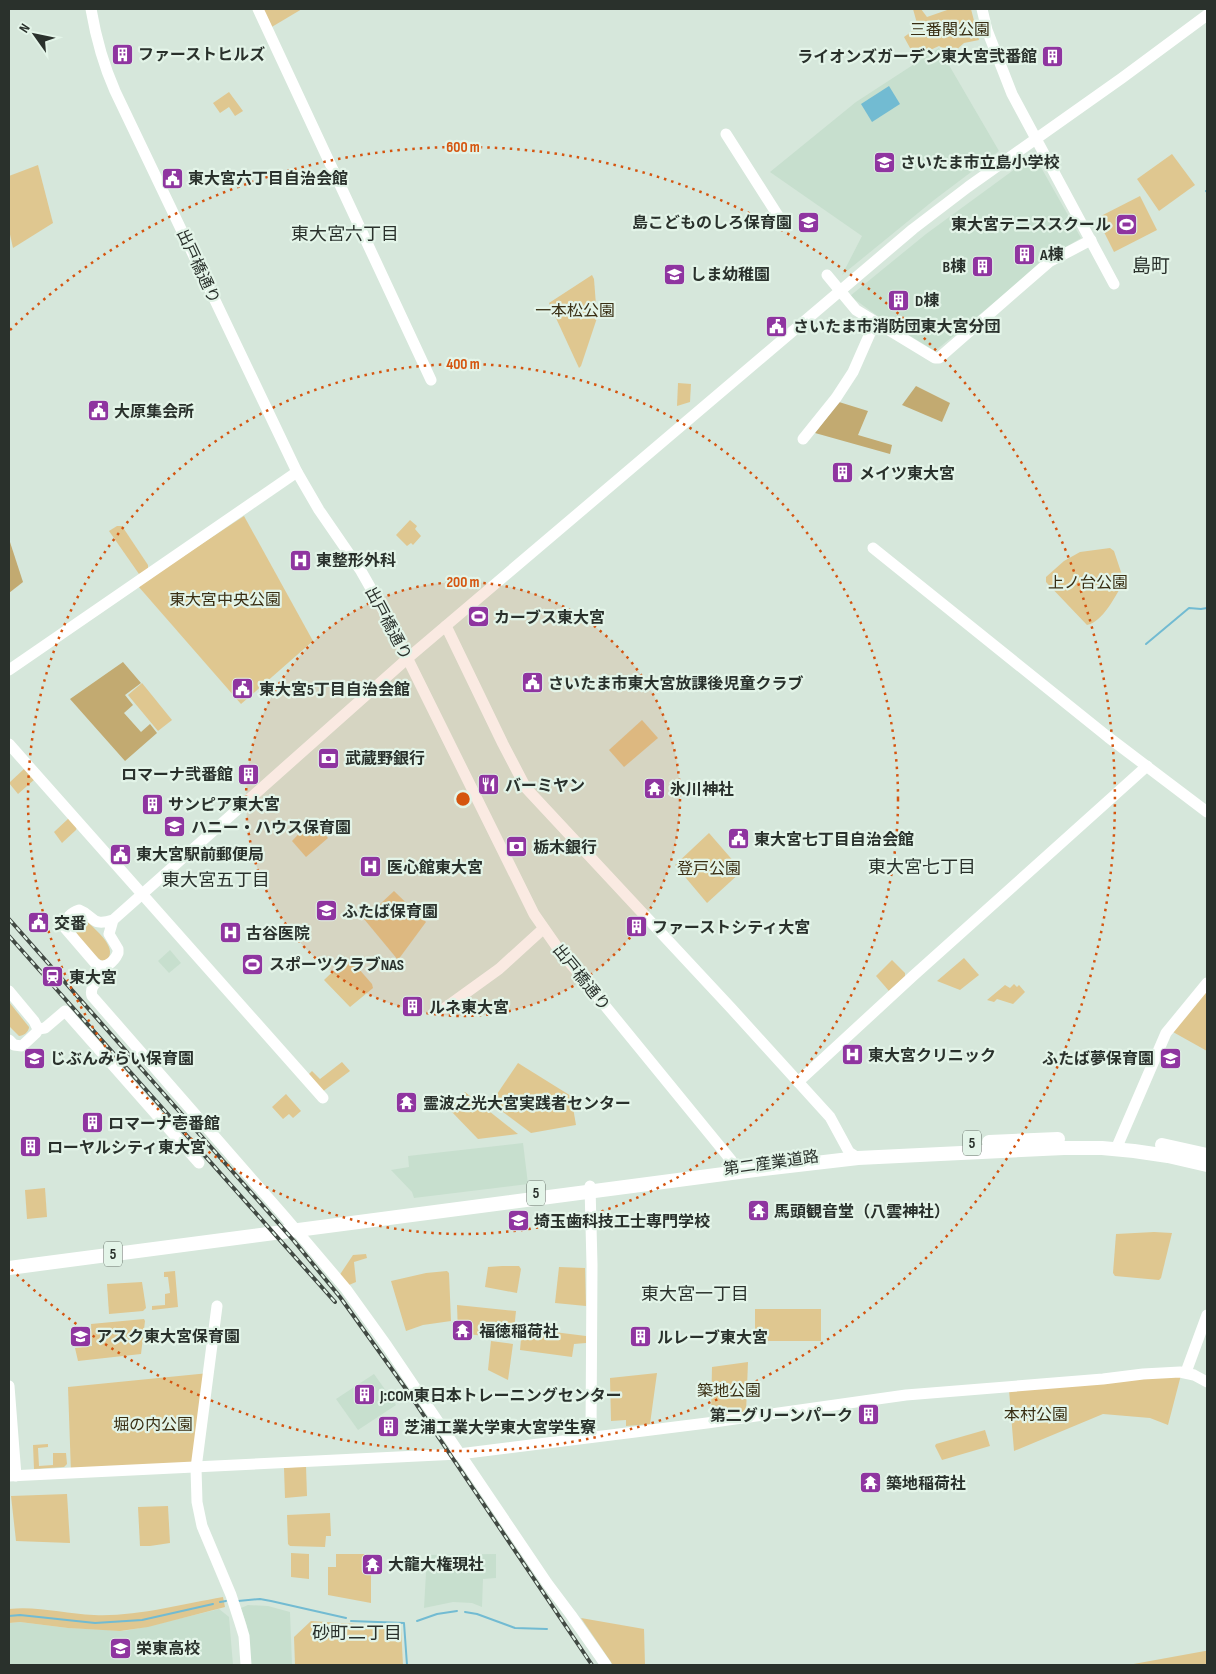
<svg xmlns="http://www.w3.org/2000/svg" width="1216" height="1674" viewBox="0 0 1216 1674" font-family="'Sofia Sans Condensed','Noto Sans JP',sans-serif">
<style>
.built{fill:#c7dfce}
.green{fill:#dfc790}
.forest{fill:#c2aa71}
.water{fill:#72bbd2}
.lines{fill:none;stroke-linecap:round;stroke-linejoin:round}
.stream{stroke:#72bbd2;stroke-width:2}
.tertiary{stroke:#fff;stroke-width:11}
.primary{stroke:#fff;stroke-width:14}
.rail-casing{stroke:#414943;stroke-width:4}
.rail{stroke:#e3f4e8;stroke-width:2;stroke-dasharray:5.5;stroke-linecap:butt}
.ring{fill:none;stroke:#d5550f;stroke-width:2.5;stroke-dasharray:2.5 5}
.labels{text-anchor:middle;stroke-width:4.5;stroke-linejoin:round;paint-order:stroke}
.shield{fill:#e3f4e8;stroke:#626c64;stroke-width:1}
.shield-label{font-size:15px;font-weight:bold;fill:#2a312c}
.park-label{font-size:16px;fill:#392e13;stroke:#e3f4e8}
.poi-label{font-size:16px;font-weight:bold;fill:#2a312c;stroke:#e3f4e8;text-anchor:start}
.street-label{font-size:16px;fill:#2a312c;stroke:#e3f4e8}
.neighbourhood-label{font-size:18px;fill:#2a312c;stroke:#e3f4e8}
.quarter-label{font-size:19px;fill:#2a312c;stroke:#e3f4e8}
.centre{fill:#d5550f;stroke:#e3f4e8;stroke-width:2.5}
.ring-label{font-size:15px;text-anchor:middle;font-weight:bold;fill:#d5550f;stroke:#e3f4e8;stroke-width:4.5;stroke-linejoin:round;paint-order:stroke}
</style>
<rect width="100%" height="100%" fill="#d6e7db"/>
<g class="built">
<path d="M 939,48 L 999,151 L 934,200 L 842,275 L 862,236 L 770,172 L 856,102 Z"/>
<path d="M 1034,155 L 1081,238 L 1052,255 L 935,351 L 879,317 L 850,296 L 926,234 Z"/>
<path d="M 170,950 L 181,963 L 169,973 L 158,961 Z"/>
<path d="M 523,1143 L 528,1184 L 414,1198 L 412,1192 L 391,1170 L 409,1167 L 408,1156 Z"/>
<path d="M 374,1374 L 396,1405 L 358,1430 L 336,1399 Z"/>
<path d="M 496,1554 L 496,1578 L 483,1579 L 482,1607 L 472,1603 L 453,1602 L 424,1608 L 427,1555 Z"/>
<path d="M 248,1605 L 268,1606 L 290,1612 L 292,1665 L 251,1665 L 247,1626 L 241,1608 Z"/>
<path d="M 219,1609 L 229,1617 L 233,1665 L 9,1665 L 9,1623 L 20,1622 L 68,1628 L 124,1631 L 145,1627 Z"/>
</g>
<g class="green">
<path d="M 261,9 L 302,9 L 270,28 Z"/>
<path d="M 913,9 L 921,9 L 927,17 L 950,9 L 971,9 L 979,40 L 964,43 L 953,53 L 939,46 L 915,57 L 904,37 L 918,27 Z"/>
<path d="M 229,92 L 243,111 L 235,116 L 229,107 L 220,113 L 213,103 Z"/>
<path d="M 1172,154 L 1195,185 L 1159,211 L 1137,179 Z"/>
<path d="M 38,165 L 53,223 L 13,248 L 9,230 L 9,176 Z"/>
<path d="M 1140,196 L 1157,230 L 1114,252 L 1097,218 Z"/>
<path d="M 592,275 L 594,279 L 597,318 L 581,366 L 579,368 L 549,303 Z"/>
<path d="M 678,383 L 691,384 L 690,402 L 677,406 Z"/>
<path d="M 244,516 L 313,641 L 241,704 L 138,586 Z"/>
<path d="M 410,520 L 417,526 L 415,529 L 421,536 L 413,545 L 411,543 L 407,546 L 396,535 Z"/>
<path d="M 117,526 L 122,526 L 148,565 L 148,569 L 139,574 L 109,531 Z"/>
<path d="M 1110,548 L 1114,551 L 1124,581 C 1117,594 1102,623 1087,625 L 1046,582 L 1046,577 L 1064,561 L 1080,552 Z"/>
<path d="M 142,683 L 172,720 L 158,731 L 128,695 Z"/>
<path d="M 642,720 L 658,738 L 624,767 L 609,750 Z"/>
<path d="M 25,768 L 35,779 L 18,794 L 9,783 Z"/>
<path d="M 69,818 L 77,827 L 76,830 L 62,843 L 54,832 Z"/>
<path d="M 312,820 L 328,838 L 306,857 L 292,841 Z"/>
<path d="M 709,833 L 742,871 L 707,903 L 675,865 Z"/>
<path d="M 394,891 L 426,922 L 398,960 L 364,919 Z"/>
<path d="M 79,919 L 83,919 L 87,921 C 95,930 117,946 108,959 L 102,961 C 94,956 73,934 74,924 Z"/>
<path d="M 964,958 L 979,975 L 960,990 L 937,981 Z"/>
<path d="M 351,960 L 372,984 L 373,988 L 350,1007 L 324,980 L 344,961 L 347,963 Z"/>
<path d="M 892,960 L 905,973 L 905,977 L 889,991 L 876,976 Z"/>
<path d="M 1014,984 L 1017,987 L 1019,985 L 1025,992 L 1013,1004 L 997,999 L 994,1002 L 987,1000 L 1005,985 L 1010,988 Z"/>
<path d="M 1207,988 L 1207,1051 L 1173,1032 Z"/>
<path d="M 9,1002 L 29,1027 C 29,1032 23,1036 19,1036 L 9,1026 Z"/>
<path d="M 342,1062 L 350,1071 L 322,1092 L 308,1075 L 312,1071 L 320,1079 Z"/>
<path d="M 518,1063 L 571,1096 L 576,1125 L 531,1133 L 491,1103 Z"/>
<path d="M 465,1092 L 518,1134 L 478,1139 L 450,1110 Z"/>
<path d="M 286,1094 L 301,1111 L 293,1118 L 289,1114 L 283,1119 L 272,1107 Z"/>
<path d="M 45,1188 L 47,1217 L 27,1219 L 25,1190 Z"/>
<path d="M 1154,1232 L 1172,1233 L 1161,1278 L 1159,1280 L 1115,1276 L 1113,1273 L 1116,1234 Z"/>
<path d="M 366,1254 L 367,1258 L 354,1262 L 356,1282 L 349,1285 L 339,1276 L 353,1255 Z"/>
<path d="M 502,1266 L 519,1266 L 521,1269 L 517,1293 L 485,1287 L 488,1267 Z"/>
<path d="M 559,1267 L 585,1268 L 586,1306 L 555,1303 Z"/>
<path d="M 175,1271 L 178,1307 L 152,1310 L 152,1306 L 165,1305 L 165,1294 L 170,1293 L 168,1277 L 164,1277 L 164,1272 Z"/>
<path d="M 447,1271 L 449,1273 L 451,1321 L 423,1325 L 406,1331 L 391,1281 L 426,1273 Z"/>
<path d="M 142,1282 L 146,1308 L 143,1311 L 109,1314 L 107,1284 Z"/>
<path d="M 457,1305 L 516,1311 L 513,1339 L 458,1333 Z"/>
<rect x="755" y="1309" width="66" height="32"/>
<path d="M 144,1319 L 145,1321 L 141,1354 L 78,1361 L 75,1348 L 92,1346 L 91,1324 Z"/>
<path d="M 522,1328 L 586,1336 L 586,1343 L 574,1344 L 572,1357 L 520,1350 Z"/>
<path d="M 491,1341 L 513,1344 L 508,1380 L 488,1370 Z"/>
<path d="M 748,1362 L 746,1413 L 711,1417 L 712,1367 Z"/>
<path d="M 209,1373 L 196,1468 L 71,1473 L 68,1387 Z"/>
<path d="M 657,1373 L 650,1424 L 626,1426 L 626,1420 L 611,1421 L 610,1378 Z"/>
<path d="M 1181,1375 L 1168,1425 L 1150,1418 L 1103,1414 L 1014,1451 L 1009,1390 Z"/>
<path d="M 985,1430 L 990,1446 L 942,1460 L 935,1446 L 936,1444 Z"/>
<path d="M 48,1444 L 48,1447 L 38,1448 L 39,1466 L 53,1465 L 53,1453 L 66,1453 L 67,1464 L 64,1467 L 34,1469 L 33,1445 Z"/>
<path d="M 306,1466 L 307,1496 L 285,1498 L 284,1468 Z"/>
<path d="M 67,1494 L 70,1543 L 16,1541 L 11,1496 Z"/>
<path d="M 168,1506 L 170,1543 L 150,1546 L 140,1546 L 138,1507 Z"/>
<path d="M 330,1513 L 331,1536 L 326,1536 L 325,1547 L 290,1546 L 288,1544 L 287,1515 Z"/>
<path d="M 291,1553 L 309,1554 L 309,1579 L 291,1577 Z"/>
<path d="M 336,1554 L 371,1554 L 371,1603 L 328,1595 L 328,1567 L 336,1567 Z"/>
<path d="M 223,1597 L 225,1607 L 148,1627 L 120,1631 L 68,1628 L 20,1622 L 9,1623 L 9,1609 C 38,1606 66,1614 94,1615 C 134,1617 183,1604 223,1597 Z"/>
<path d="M 581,1618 L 644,1629 L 645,1665 L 613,1665 Z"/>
<path d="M 311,1621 L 401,1627 L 403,1665 L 295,1665 L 294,1637 Z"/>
<path d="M 1205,1651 L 1207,1651 L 1207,1665 L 1128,1665 Z"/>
</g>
<g class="forest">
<path d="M 916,386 L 950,403 L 942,422 L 902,405 Z"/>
<path d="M 839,402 L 868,411 L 858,435 L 892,445 L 890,454 L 815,433 Z"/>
<path d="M 9,539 L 23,582 L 9,593 Z"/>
<path d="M 123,662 L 141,683 L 125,695 L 133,705 L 124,713 L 141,732 L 150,724 L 157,733 L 125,761 L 70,699 Z"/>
</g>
<path class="water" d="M 889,86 L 900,104 L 872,122 L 861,104 Z"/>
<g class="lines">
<g class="stream">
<path d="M 1206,191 L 1207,192"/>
<path d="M 1146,644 L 1189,608 L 1201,609 L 1207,608"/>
<path d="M 238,1601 L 260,1599 L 271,1601 L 346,1618"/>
<path d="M 220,1602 L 226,1601"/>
<path d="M 465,1612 L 477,1614 L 515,1628 L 547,1629"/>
<path d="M 9,1616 L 20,1615 L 95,1623 L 142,1620 L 213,1604"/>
<path d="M 351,1621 L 404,1623 L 407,1665"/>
<path d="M 417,1621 L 437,1614 L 457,1611"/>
</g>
<g class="tertiary">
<path d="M 91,9 C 96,38 103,64 115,91 L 297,472 L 319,510 L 361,571 L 386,615 L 534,914 L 557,947 L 731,1160 L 739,1172"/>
<path d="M 258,9 L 431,380"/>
<path d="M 982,9 L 987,30 L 1012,94 L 1114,284"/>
<path d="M 726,134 L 782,222"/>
<path d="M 827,275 L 856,310 L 935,358 L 939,358 L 1049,262 L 1091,240"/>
<path d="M 803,439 L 836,398 L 853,372 L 875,322"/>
<path d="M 873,548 L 1108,737 L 1207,812"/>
<path d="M 446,626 L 503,744 L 526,788 L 731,1008 L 830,1117 L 849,1152 L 858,1158"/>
<path d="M 9,670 L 297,472"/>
<path d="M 9,744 L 323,1098"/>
<path d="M 113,920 L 109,934 L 118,949 L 118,953 C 114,962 104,971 95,963 L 64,927 C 64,919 72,912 79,910 C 95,916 91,927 113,920 L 408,658 L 913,229 L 968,187 L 1122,78 L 1207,15"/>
<path d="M 104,967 C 105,980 88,983 92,996 L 285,1217 L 346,1289 L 387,1346 L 547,1583 L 571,1615 L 606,1665"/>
<path d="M 9,991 L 34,1021 L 38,1029 L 36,1033 L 22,1046 L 14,1045 L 9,1040"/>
<path d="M 445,1008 L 499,969 L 543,929"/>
<path d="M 38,1029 L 45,1028 L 65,1011 L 199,1163"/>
<path d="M 798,1082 L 913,976 L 1147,766"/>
<path d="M 1116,1149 L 1166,1033 L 1207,983"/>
<path d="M 590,1186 L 592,1265 L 591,1437"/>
<path d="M 217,1306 L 196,1468 L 197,1502 L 202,1526 L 231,1595 L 240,1623 L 244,1636 L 246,1665"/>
<path d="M 1186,1372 L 1207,1315"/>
<path d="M 9,1386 L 16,1476"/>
<path d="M 9,1476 L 459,1454 L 707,1423 L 906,1395 L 1103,1379 L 1143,1374 L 1180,1372 L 1194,1375 L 1207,1382"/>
</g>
<g class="primary">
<path d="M 989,1142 L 1058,1139"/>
<path d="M 1162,1145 L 1207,1155"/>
<path d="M 9,1268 L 739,1172 L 858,1158 L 1064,1148 L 1102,1148 L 1134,1151 L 1168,1156 L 1207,1165"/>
</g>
<defs>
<g id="rail">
<path d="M 9,919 L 294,1241 L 340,1297 L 406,1389 L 592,1665"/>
<path d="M 9,936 L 335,1302"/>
</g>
</defs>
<use href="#rail" class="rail-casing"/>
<use href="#rail" class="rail"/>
</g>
<circle cx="463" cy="799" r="217" fill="#d5550f" fill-opacity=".12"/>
<g class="ring">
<circle cx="463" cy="799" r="217"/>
<circle cx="463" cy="799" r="435"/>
<path d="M10 330A652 652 0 1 1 10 1268"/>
</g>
<defs>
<symbol id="building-square" viewBox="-11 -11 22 22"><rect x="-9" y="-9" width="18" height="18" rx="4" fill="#8f35a0" stroke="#e3f4e8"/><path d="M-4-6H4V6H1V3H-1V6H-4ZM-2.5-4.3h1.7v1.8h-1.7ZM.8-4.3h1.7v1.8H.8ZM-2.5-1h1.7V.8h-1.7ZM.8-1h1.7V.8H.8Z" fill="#fff"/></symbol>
<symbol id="school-square" viewBox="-11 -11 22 22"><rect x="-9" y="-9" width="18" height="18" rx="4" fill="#8f35a0" stroke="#e3f4e8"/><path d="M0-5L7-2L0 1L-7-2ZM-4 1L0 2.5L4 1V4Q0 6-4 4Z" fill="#fff"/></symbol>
<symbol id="civic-square" viewBox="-11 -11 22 22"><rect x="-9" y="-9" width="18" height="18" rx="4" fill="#8f35a0" stroke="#e3f4e8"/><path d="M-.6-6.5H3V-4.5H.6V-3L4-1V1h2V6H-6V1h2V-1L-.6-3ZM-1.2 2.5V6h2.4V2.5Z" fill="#fff"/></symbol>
<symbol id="stadium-square" viewBox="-11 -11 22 22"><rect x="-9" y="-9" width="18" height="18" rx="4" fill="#8f35a0" stroke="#e3f4e8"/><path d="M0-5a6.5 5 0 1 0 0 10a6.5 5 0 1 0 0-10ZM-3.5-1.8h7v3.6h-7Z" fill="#fff"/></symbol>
<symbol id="hospital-square" viewBox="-11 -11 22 22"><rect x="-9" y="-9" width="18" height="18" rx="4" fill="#8f35a0" stroke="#e3f4e8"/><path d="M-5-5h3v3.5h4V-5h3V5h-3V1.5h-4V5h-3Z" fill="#fff"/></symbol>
<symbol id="bank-square" viewBox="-11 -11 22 22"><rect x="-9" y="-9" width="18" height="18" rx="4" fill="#8f35a0" stroke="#e3f4e8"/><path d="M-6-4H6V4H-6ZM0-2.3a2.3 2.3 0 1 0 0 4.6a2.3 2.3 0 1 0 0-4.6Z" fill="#fff"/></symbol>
<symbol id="restaurant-square" viewBox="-11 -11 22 22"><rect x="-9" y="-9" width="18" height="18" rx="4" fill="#8f35a0" stroke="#e3f4e8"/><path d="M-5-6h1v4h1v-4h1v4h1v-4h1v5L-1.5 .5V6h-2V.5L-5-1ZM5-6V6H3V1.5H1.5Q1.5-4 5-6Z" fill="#fff"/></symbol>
<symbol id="temple-square" viewBox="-11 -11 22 22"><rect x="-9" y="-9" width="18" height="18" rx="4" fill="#8f35a0" stroke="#e3f4e8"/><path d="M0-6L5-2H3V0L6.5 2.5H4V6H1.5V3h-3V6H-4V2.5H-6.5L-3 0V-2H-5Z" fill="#fff"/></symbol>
<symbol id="station-square" viewBox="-11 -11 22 22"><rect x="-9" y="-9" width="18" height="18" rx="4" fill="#8f35a0" stroke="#e3f4e8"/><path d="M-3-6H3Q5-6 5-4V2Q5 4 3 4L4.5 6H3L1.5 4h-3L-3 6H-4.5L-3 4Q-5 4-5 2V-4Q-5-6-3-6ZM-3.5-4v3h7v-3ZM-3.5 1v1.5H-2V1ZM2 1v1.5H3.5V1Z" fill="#fff"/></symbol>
<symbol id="university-square" viewBox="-11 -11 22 22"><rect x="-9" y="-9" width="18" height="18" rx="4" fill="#8f35a0" stroke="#e3f4e8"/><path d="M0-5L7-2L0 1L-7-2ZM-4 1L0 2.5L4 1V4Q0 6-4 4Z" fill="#fff"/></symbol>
</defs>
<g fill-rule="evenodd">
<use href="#building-square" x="110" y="42" width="25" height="25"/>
<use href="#building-square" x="1040" y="44" width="25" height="25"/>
<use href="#school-square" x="872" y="150" width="25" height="25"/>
<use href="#civic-square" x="160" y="166" width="25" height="25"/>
<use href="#school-square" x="796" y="210" width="25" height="25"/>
<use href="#stadium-square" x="1114" y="212" width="25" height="25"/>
<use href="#building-square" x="1012" y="242" width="25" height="25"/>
<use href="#building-square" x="970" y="254" width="25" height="25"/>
<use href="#school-square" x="662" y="262" width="25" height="25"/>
<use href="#building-square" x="886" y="288" width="25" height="25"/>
<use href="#civic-square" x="764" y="314" width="25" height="25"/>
<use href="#civic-square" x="86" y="398" width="25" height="25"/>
<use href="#building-square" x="830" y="460" width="25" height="25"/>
<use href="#hospital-square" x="288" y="548" width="25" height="25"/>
<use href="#stadium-square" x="466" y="604" width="25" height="25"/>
<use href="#civic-square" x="520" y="670" width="25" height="25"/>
<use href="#civic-square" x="230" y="676" width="25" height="25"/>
<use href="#bank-square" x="316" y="746" width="25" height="25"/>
<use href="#building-square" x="236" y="762" width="25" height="25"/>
<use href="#restaurant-square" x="476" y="772" width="25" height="25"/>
<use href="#temple-square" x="642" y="776" width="25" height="25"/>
<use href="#building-square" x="140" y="792" width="25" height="25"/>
<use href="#school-square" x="162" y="814" width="25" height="25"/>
<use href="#civic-square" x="726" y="826" width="25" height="25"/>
<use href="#bank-square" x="504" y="834" width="25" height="25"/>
<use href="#civic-square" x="108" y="842" width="25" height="25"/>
<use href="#hospital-square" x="358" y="854" width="25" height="25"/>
<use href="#school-square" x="314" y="898" width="25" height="25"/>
<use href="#civic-square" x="26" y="910" width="25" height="25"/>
<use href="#building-square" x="624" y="914" width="25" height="25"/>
<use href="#hospital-square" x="218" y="920" width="25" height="25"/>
<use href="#stadium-square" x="240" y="952" width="25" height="25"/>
<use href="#station-square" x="40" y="964" width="25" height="25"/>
<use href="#building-square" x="400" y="994" width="25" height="25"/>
<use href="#hospital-square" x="840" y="1042" width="25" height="25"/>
<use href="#school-square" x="22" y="1046" width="25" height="25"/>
<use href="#school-square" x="1158" y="1046" width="25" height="25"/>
<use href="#temple-square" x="394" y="1090" width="25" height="25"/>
<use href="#building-square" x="80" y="1110" width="25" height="25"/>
<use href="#building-square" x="18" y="1134" width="25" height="25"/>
<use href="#temple-square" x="746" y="1198" width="25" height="25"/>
<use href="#university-square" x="506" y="1208" width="25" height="25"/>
<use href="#temple-square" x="450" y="1318" width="25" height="25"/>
<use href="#school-square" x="68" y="1324" width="25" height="25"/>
<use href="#building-square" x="628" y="1324" width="25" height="25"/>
<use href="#building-square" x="352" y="1382" width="25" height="25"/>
<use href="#building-square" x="856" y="1402" width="25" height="25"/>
<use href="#building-square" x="376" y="1414" width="25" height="25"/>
<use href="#temple-square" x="858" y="1470" width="25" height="25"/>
<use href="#temple-square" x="360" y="1552" width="25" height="25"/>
<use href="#school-square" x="108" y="1636" width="25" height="25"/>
</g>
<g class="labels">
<g class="shield">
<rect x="963" y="1130.5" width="18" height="25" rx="4"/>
<rect x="527" y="1180.5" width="18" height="25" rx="4"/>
<rect x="104" y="1241.5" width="18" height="25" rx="4"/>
</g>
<g class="shield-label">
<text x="972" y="1148">5</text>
<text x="536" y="1198">5</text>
<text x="113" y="1259">5</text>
</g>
<g class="park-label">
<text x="950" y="35">三番関公園</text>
<text x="575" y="316">一本松公園</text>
<text x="1088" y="588">上ノ台公園</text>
<text x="225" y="605">東大宮中央公園</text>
<text x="709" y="874">登戸公園</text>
<text x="729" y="1396">築地公園</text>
<text x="1036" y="1420">本村公園</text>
<text x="153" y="1430">堀の内公園</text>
</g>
<g class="poi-label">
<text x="138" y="60">ファーストヒルズ</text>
<text x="1037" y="62" text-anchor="end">ライオンズガーデン東大宮弐番館</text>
<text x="900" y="168">さいたま市立島小学校</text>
<text x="188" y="184">東大宮六丁目自治会館</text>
<text x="792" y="228" text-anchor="end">島こどものしろ保育園</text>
<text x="1111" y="230" text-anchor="end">東大宮テニススクール</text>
<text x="1040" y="260">A棟</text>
<text x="966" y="272" text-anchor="end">B棟</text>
<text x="690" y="280">しま幼稚園</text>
<text x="915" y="306">D棟</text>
<text x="793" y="332">さいたま市消防団東大宮分団</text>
<text x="114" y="417">大原集会所</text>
<text x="859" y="479">メイツ東大宮</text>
<text x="316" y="566">東整形外科</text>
<text x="494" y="623">カーブス東大宮</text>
<text x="548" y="689">さいたま市東大宮放課後児童クラブ</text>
<text x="259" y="695">東大宮5丁目自治会館</text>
<text x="345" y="764">武蔵野銀行</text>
<text x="233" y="780" text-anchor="end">ロマーナ弐番館</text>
<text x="505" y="791">バーミヤン</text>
<text x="670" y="795">氷川神社</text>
<text x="168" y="810">サンピア東大宮</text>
<text x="191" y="833">ハニー・ハウス保育園</text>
<text x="754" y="845">東大宮七丁目自治会館</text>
<text x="533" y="853">栃木銀行</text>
<text x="136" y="860">東大宮駅前郵便局</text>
<text x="387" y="873">医心館東大宮</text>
<text x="342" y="917">ふたば保育園</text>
<text x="54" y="929">交番</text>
<text x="652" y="933">ファーストシティ大宮</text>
<text x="246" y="939">古谷医院</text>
<text x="269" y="970">スポーツクラブNAS</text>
<text x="69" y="983">東大宮</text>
<text x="429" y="1013">ルネ東大宮</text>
<text x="868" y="1061">東大宮クリニック</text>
<text x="50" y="1064">じぶんみらい保育園</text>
<text x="1154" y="1064" text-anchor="end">ふたば夢保育園</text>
<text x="423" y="1109">霊波之光大宮実践者センター</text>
<text x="108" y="1129">ロマーナ壱番館</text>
<text x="47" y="1153">ローヤルシティ東大宮</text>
<text x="774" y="1217">馬頭観音堂（八雲神社）</text>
<text x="534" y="1227">埼玉歯科技工士専門学校</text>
<text x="479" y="1337">福徳稲荷社</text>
<text x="96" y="1342">アスク東大宮保育園</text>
<text x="657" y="1343">ルレーブ東大宮</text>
<text x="380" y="1401">J:COM東日本トレーニングセンター</text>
<text x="853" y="1421" text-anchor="end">第二グリーンパーク</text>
<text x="404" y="1433">芝浦工業大学東大宮学生寮</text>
<text x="886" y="1489">築地稲荷社</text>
<text x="388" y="1570">大龍大権現社</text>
<text x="136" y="1654">栄東高校</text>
</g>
<g class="street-label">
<text transform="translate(199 266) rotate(65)" y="6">出戸橋通り</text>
<text transform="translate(389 623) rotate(62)" y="6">出戸橋通り</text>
<text transform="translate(582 977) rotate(51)" y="6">出戸橋通り</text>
<text transform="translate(771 1162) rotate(-8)" y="6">第二産業道路</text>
</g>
<g class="neighbourhood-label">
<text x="345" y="240">東大宮六丁目</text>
<text x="922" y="873">東大宮七丁目</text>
<text x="216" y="886">東大宮五丁目</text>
<text x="695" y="1300">東大宮一丁目</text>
<text x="357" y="1639">砂町二丁目</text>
</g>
<g class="quarter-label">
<text x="1151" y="272">島町</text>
</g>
</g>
<circle cx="463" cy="799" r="8" class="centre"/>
<g class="ring-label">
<text x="463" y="152">600 m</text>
<text x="463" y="369">400 m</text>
<text x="463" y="587">200 m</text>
</g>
<rect width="1216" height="1674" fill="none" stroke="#2a312c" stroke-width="20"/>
<g transform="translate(35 35) rotate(303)" stroke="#e3f4e8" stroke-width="4" paint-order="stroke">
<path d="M0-4L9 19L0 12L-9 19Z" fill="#2a312c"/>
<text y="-8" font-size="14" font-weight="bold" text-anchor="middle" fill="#2a312c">N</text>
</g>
</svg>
